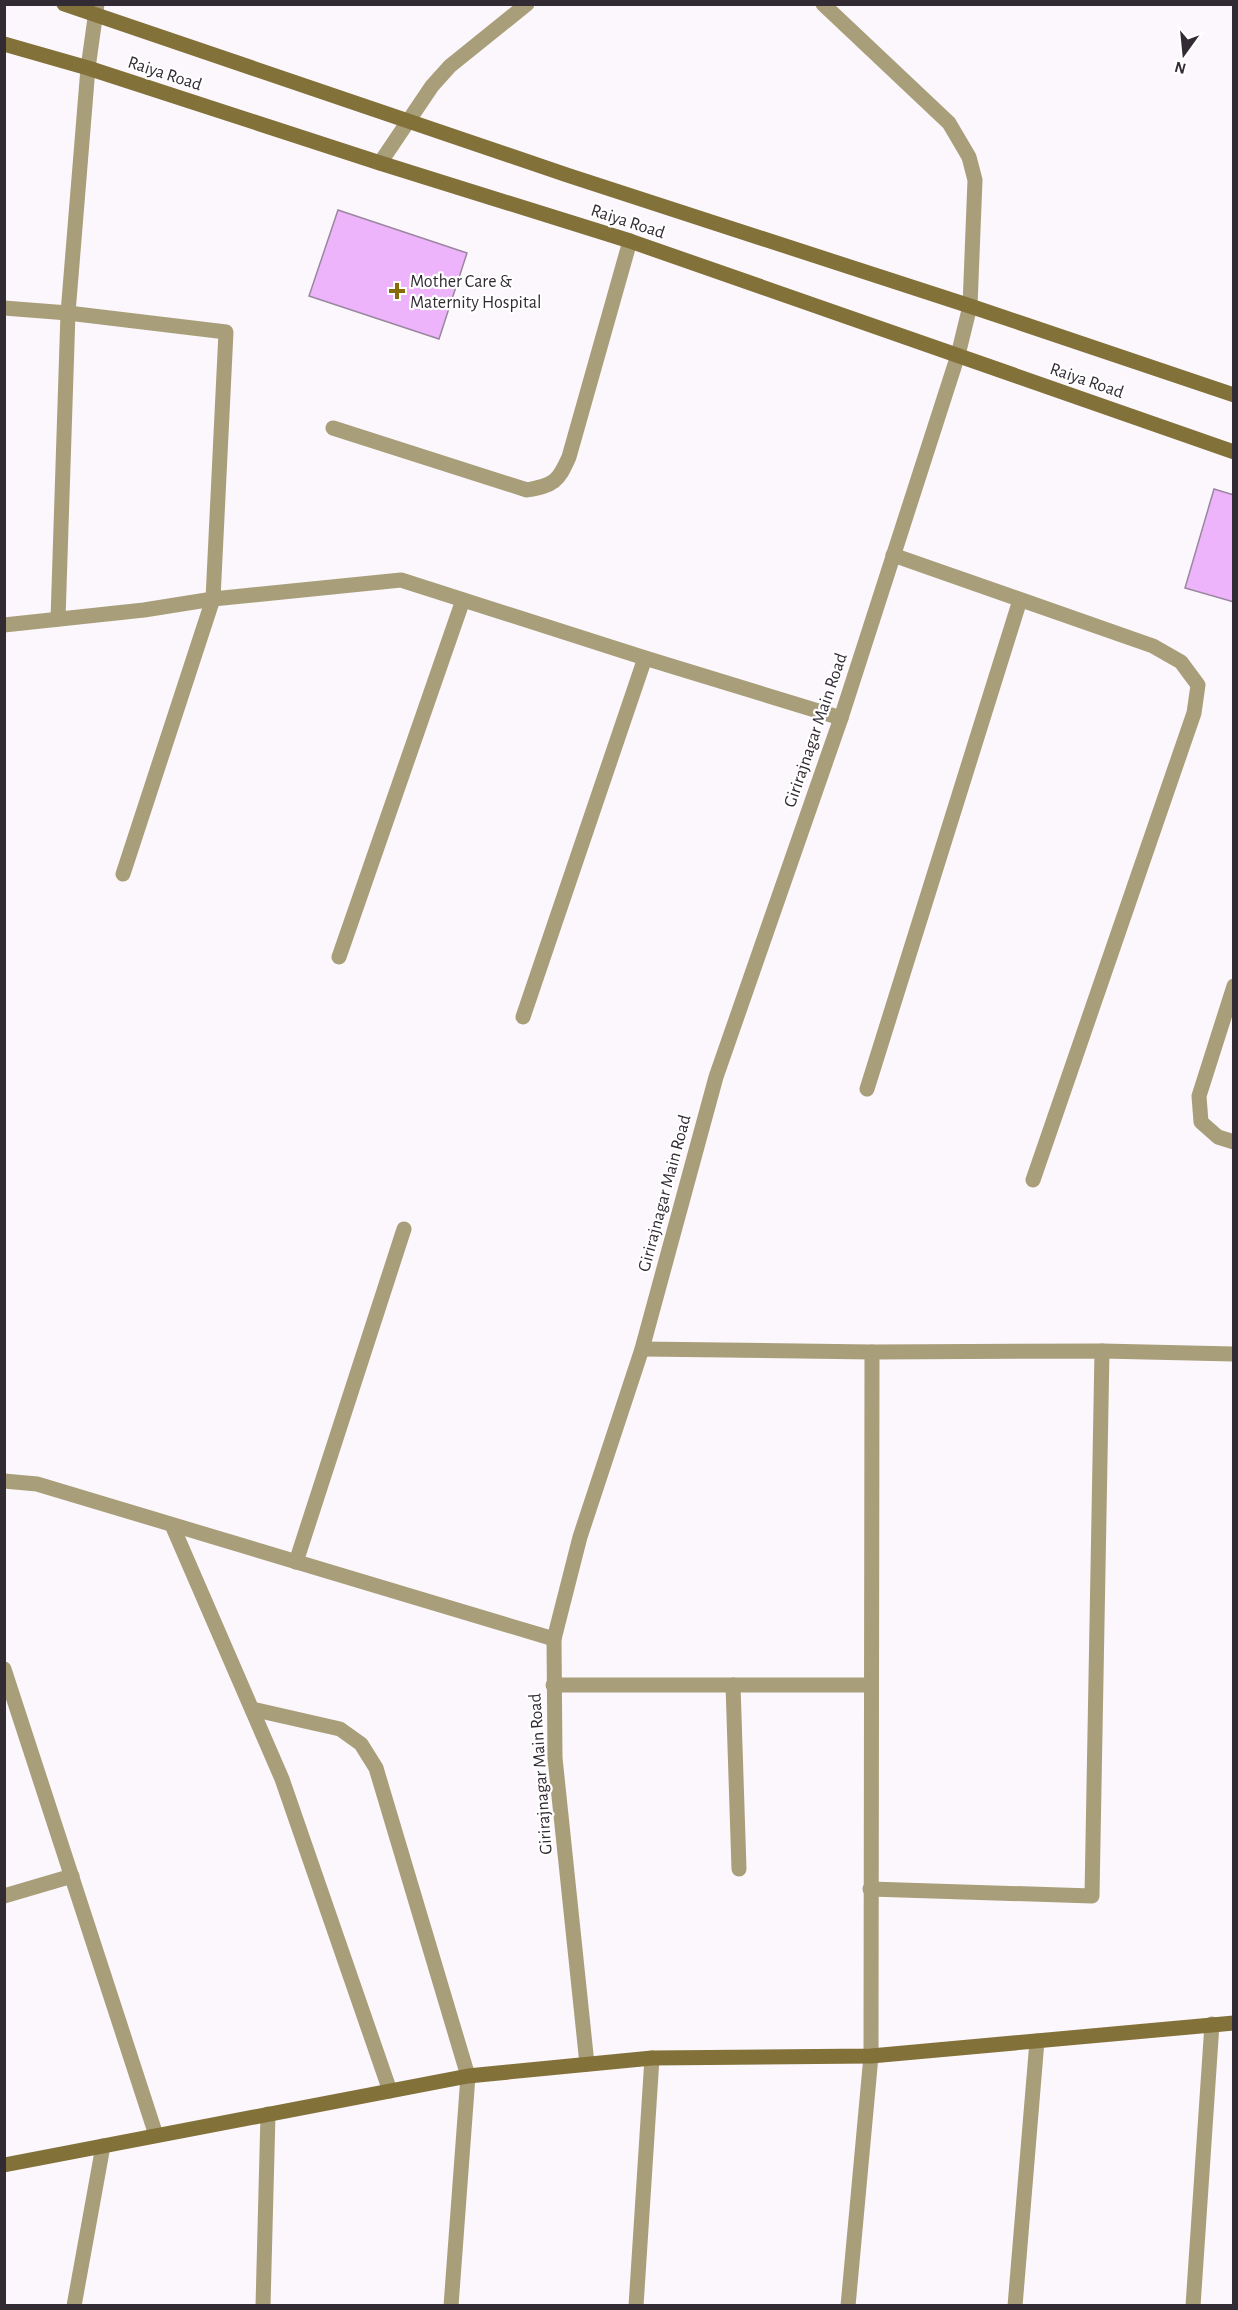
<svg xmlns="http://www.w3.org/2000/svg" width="1238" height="2310" viewBox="0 0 1238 2310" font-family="'Alegreya Sans',sans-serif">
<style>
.building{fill:#eeb4fb;stroke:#9a879f;stroke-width:1.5}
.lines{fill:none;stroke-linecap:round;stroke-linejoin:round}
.lane{stroke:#a99e7a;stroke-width:15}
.street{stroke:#a99e7a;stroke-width:15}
.secondary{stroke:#83713a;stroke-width:15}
.poi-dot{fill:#866d0a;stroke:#fff;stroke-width:2}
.labels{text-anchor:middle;stroke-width:4.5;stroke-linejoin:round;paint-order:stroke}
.street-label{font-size:18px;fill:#332b34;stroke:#fff}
.poi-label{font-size:18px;fill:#332b34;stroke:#fff;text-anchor:start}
</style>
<rect width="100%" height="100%" fill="#fbf7fc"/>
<g class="building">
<path d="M 338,210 L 467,253 L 439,339 L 309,296 Z"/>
<path d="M 1214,489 L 1234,495 L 1234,602 L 1185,588 Z"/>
</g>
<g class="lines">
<g class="lane">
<path d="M 823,4 L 949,123 L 969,157 L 975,180 L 970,306"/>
<path d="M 380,163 L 432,86 L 450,66 L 527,4"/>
</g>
<g class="street">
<path d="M 4,308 L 68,313 L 226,332 L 213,599 L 123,874"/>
<path d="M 333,428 L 527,490 C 554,485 558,482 569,457 L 630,241"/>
<path d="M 893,555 L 1153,646 L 1181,662 L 1198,685 L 1194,713 L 1033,1180"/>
<path d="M 58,619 L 68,313 L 88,68 L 97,4"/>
<path d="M 4,625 L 144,610 L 213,599 L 401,580 L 645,658 L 841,718"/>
<path d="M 339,957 L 463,600"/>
<path d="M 1234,986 L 1199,1096 L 1201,1122 L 1218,1137 L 1234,1142"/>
<path d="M 523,1017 L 645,658"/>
<path d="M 867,1089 L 1020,600"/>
<path d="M 642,1349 L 872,1352"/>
<path d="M 4,1481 L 37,1484 L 554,1639"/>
<path d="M 172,1525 L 282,1779 L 390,2091"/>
<path d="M 296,1562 L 404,1229"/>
<path d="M 4,1669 L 156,2135"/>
<path d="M 553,1685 L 870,1685"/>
<path d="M 733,1685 L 739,1869"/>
<path d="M 252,1709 L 340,1729 L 361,1744 L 376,1768 L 468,2076 L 451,2306"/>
<path d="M 870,1889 L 1092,1896 L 1102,1351"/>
<path d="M 4,1896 L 72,1876"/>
<path d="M 587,2064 L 555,1758 L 554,1639 L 580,1537 L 642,1349 L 716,1077 L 841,718 L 958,355 L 970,306"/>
<path d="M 74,2306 L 103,2146"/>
<path d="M 263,2306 L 268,2114"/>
<path d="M 636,2306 L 652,2058"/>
<path d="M 848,2306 L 871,2056 L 872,1352 L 1102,1351 L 1234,1354"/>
<path d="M 1015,2306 L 1037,2041"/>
<path d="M 1193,2306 L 1212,2024"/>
</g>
<g class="secondary">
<path d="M 64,4 L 567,175 L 970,306 L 1234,395"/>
<path d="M 4,44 L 88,68 L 380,163 L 630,241 L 1234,452"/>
<path d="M 4,2165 L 468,2076 L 652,2058 L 871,2056 L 1234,2023"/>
</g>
</g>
<path class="poi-dot" d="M394 282h6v6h6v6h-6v6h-6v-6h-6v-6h6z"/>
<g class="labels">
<g class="street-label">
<text transform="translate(165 73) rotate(18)" y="6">Raiya Road</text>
<text transform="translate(628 221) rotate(18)" y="6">Raiya Road</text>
<text transform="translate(1087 380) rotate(19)" y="6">Raiya Road</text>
<text transform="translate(815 730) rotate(-71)" y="6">Girirajnagar Main Road</text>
<text transform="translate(664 1193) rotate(-75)" y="6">Girirajnagar Main Road</text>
<text transform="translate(540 1774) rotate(-94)" y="6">Girirajnagar Main Road</text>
</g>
<g class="poi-label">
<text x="410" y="287">Mother Care &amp;<tspan x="410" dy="21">Maternity Hospital</tspan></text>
</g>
</g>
<rect width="1238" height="2310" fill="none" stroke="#332b34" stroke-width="12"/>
<g transform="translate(1184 54) rotate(195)" stroke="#ffffff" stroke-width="4.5" paint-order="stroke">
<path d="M0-4.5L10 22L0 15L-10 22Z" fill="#332b34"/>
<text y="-9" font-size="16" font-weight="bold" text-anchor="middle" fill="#332b34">N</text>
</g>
</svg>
